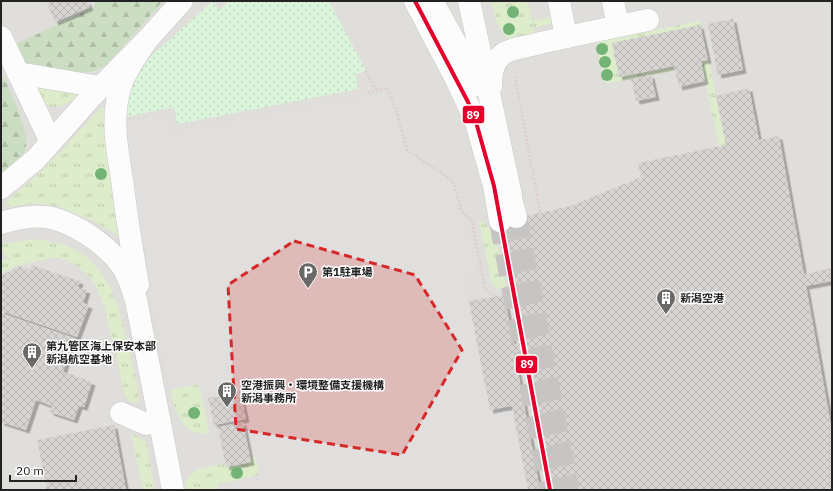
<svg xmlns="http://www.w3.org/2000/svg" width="833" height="491" viewBox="0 0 833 491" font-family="'IBM Plex Sans','Noto Sans JP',sans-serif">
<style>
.airport{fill:#e0deda}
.grass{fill:url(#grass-tufts)}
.forest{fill:url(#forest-firs)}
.park{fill:url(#park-dots)}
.parking{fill:#e0dfde}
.building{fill:url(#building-cross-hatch);filter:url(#shadow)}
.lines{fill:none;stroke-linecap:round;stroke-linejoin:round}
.minor-tunnel{stroke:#c7c5c3;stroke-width:22;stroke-dasharray:22 11;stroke-linecap:butt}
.minor-casing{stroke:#c9c8c7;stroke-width:23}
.path{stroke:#dccecd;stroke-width:2.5;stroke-dasharray:2 2;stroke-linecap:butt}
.minor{stroke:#fdfcfc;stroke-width:22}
.bus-1-casing{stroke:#fff;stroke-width:7}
.bus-1{stroke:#e4002b;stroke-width:4}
.tree{fill:#73b476}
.marked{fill:#d62828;fill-opacity:0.2;stroke:#d62828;stroke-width:3;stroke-dasharray:8 5;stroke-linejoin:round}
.labels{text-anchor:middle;stroke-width:3;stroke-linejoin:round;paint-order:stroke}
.poi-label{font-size:11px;font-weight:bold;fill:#222;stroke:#fff;text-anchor:start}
.line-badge{stroke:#fff;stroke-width:1.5}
.badge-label{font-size:11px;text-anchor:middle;font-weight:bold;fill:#fff}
</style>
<defs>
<pattern id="grass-tufts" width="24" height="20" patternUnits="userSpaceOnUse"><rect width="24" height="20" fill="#ddeccb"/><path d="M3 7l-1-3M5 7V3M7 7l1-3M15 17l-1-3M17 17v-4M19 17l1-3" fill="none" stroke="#bdcaae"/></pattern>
<pattern id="forest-firs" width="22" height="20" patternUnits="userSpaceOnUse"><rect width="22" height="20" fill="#cbdec1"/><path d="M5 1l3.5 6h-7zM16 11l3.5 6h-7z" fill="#aebea6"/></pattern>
<pattern id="park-dots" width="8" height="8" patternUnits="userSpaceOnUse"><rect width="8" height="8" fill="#daf5da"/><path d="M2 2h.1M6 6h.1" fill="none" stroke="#bbd2bb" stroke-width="1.8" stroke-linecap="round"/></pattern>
<pattern id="building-cross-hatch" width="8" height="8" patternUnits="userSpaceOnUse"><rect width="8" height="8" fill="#d7d4d2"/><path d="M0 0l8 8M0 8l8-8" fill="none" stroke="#b8b6b4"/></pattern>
<filter id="shadow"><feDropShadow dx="3.5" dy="3.5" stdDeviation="0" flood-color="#0004"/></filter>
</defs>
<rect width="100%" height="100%" fill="#f0eeeb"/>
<rect class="airport" x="1" y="1" width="831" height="489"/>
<g class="grass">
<path d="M 491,1 L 528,1 L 532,21 L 555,16 L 556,23 L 534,28 L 535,35 L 510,40 C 498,33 495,14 491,1 Z"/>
<path d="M 701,21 L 726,145 L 719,146 L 701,61 L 709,60 L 701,26 L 613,43 L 620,77 L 675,67 L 676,70 L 605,84 L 597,41 Z"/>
<path d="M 35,85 L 79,93 L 81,95 C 70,102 51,115 41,100 C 39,96 37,90 35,85 Z"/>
<path d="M 103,106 L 104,110 L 104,125 L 120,237 L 95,222 L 57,206 L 31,203 L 13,207 L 7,204 L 7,201 L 43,170 Z"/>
<path d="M 483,221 L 492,232 L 496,240 L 507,292 L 492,285 L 479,222 Z"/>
<path d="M 33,239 C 48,241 65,243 77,251 C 110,270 119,307 127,342 C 132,361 136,379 139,398 L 138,402 L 131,403 L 125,396 L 105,309 L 96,286 L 88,275 L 76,265 L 64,259 L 55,257 L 16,266 L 1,273 L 1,260 L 10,259 L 4,254 L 1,244 Z"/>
<path d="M 199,384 L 209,433 C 182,438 175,410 170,390 Z"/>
<path d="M 131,432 L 146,442 L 155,490 L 143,490 Z"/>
<path d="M 259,456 L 293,475 L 218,484 L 219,490 L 185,490 C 185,480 189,474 198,469 Z"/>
</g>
<g class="forest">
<path d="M 94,1 L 163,1 L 107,65 L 91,72 L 77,73 L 24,62 L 16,44 L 96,6 Z"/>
<path d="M 1,72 C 9,90 34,135 24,153 C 21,158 6,169 1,174 Z"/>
</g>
<path class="park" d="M 229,1 L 329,1 L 366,71 L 355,74 L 358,89 L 178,124 L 174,107 L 126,117 L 128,95 L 138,75 L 150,57 L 212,2 L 220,10 Z"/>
<path class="parking" d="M 386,93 L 395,111 L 405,152 L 446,178 L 452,184 L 455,191 L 459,214 L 466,220 L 477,275 L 464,278 L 490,410 L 512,406 L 528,490 L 219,490 L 218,485 L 259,475 L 241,385 L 201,394 L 198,384 L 170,390 L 139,239 L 125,135 L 128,122 L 167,114 L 172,133 Z"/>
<g class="building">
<path d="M 46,1 L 87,1 L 90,7 L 55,22 Z"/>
<path d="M 733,19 L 743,70 L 718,75 L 708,24 Z"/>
<path d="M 700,25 L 708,60 L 701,61 L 705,81 L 679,87 L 674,66 L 619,77 L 612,43 Z"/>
<path d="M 651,75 L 656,97 L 636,101 L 631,79 Z"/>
<path d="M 749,88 L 759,140 L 779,136 L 804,274 L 832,268 L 832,281 L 806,286 L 832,431 L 832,490 L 554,490 L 531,363 L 517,366 L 540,490 L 528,490 L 512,406 L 490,410 L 469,301 L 504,295 L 514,344 L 525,342 L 527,343 L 504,221 L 571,206 L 641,177 L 638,163 L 726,145 L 716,96 Z"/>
<path d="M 32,265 L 80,281 L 78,287 L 87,290 L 83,303 L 89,305 L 77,337 L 1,311 L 1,276 L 19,266 L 30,270 Z"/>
<path d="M 1,313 L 74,338 L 52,406 L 36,400 L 26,430 L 1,422 Z"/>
<path d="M 64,372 L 92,382 L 84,407 L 79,406 L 74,420 L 50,412 Z"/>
<path d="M 240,391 L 246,419 L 214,425 L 208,398 Z"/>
<path d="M 243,422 L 251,462 L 226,467 L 218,427 Z"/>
<path d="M 114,425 L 126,490 L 47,490 L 37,440 Z"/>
</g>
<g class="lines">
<g class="minor-tunnel">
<path d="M 516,217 L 568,490"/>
<path d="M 500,221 L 550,490"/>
</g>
<defs>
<g id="minor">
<path d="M 415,1 L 457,81 L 476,122 L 494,186 L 500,221"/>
<path d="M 469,1 L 511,195"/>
<path d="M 559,1 L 566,37"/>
<path d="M 613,1 L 618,26"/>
<path d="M 435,6 L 461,53 L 475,85"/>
<path d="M 1,37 L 51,142"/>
<path d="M 18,73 L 100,87"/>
<path d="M 491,87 C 491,74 492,63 503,54 C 511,48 526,47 536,44 C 573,35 610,28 648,20"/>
<path d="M 506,181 L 516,217"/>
<path d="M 1,188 L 36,159 L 92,96 L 147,40 L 182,1"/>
<path d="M 1,223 C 17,218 36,214 52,218 C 78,225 107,245 122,266 C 129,276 132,289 136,300 L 173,490"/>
<path d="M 138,285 C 132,250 126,215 122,179 C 117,149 111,118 120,88 C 125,71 137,55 147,40"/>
<path d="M 121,413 L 146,424 L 160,421"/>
</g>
</defs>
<use href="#minor" class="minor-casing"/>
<g class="path">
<path d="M 365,71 L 377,91"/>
<path d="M 515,76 L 540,212"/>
<path d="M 368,93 L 387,88 L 396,110 L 407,150 L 449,178 L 453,183 L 456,190 L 462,212 L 472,221 L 485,289 L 496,296"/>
</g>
<use href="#minor" class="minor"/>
<defs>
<path id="bus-1" d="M 415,1 L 468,102 L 476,122 L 494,186 L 550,490"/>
</defs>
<use href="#bus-1" class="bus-1-casing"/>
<use href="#bus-1" class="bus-1"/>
</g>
<g class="tree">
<circle cx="513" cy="12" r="6"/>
<circle cx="509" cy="29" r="6"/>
<circle cx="602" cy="49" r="6"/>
<circle cx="605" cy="62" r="6"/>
<circle cx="607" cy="75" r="6"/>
<circle cx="101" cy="174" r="6"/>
<circle cx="194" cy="413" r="6"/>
<circle cx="237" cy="473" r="6"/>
</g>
<path class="marked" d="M 294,241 L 415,275 L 462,350 L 402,455 L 236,429 L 228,285 Z"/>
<defs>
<symbol id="parking-pin" viewBox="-11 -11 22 30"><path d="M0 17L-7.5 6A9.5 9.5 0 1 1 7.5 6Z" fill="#6a6968" stroke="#fff"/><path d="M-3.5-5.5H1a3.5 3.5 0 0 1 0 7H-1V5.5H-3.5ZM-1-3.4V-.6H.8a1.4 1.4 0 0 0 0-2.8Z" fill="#fff"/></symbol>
<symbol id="building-pin" viewBox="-11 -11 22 30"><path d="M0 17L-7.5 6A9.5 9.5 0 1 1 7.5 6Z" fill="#6a6968" stroke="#fff"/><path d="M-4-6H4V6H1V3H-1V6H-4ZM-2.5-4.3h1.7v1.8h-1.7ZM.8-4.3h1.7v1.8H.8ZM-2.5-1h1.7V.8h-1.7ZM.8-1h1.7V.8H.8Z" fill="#fff"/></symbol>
</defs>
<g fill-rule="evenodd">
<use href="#parking-pin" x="297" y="261" width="22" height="30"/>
<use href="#building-pin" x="655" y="287" width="22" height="30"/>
<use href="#building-pin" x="21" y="341" width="22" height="30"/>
<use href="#building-pin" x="216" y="380" width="22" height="30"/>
</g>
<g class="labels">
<g class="poi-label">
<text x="322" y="276">第1駐車場</text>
<text x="680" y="302">新潟空港</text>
<text x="46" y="350">第九管区海上保安本部<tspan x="46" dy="13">新潟航空基地</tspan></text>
<text x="241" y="389">空港振興・環境整備支援機構<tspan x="241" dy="13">新潟事務所</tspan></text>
</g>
</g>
<g class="line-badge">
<rect x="462" y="105" width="23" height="19" rx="4" fill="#e4002b"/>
<rect x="515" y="355" width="23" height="19" rx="4" fill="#e4002b"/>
</g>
<g class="badge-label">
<text x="473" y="119">89</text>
<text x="527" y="368">89</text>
</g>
<rect width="833" height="491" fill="none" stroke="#222222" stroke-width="4"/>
<path d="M10 475v6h66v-6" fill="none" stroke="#222222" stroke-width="2"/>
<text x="16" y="475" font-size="12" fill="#222222" stroke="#ffffff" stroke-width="3" paint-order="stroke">20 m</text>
</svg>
